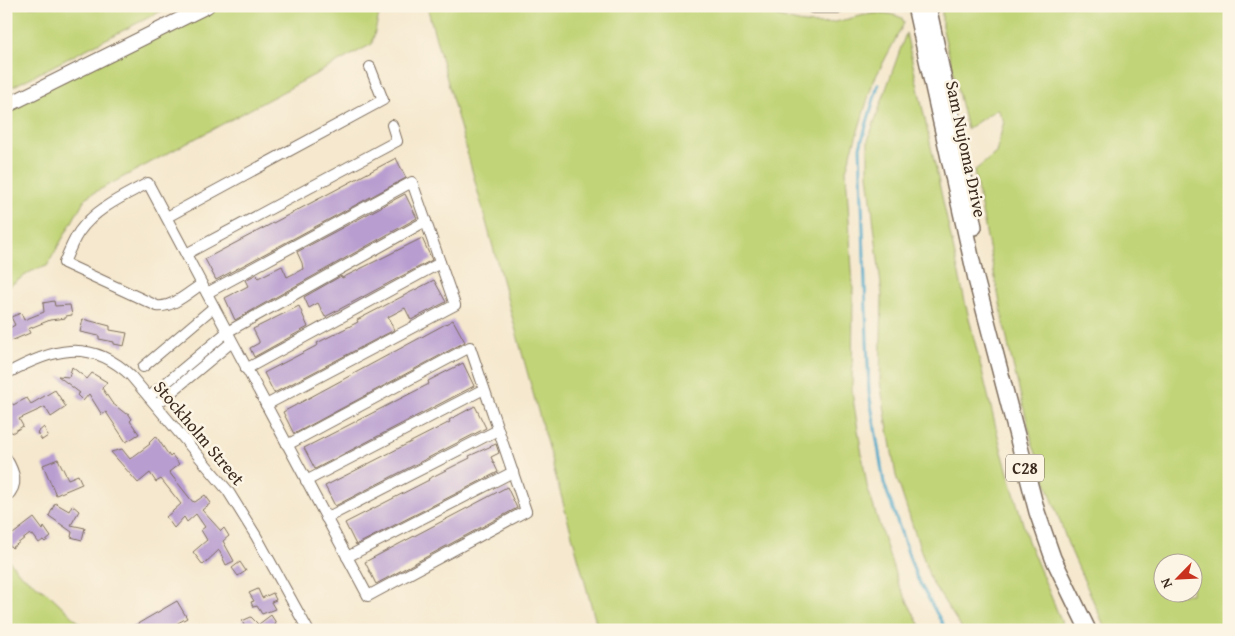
<svg xmlns="http://www.w3.org/2000/svg" width="1235" height="636" viewBox="0 0 1235 636" font-family="'Gentium Book Plus',serif">
<style>
.green{fill:#c1d477;stroke:#7e7f4a;fill-rule:evenodd}
.lines{fill:none;stroke-linecap:round;stroke-linejoin:round}
.stream{stroke:#49a5c7;stroke-width:3}
.building{fill:#b89dd0}
.street-casing{stroke:#7c6c5c;stroke-width:12}
.secondary-casing{stroke:#7c6c5c;stroke-width:16}
.primary-casing{stroke:#7c6c5c;stroke-width:18}
.street{stroke:#fff;stroke-width:10}
.secondary{stroke:#fff;stroke-width:14}
.primary{stroke:#fff;stroke-width:15}
.labels{text-anchor:middle;stroke-width:5;stroke-linejoin:round;paint-order:stroke}
.shield{fill:#fcf5e5;stroke:#75675a;stroke-width:1}
.shield-label{font-size:16px;font-weight:bold;fill:#3b2a1e}
.street-label{font-size:18px;fill:#3b2a1e;stroke:#fcf5e5}
</style>
<rect width="100%" height="100%" fill="#fcf5e5"/>
<filter id="ink" filterUnits="userSpaceOnUse"><feTurbulence type="fractalNoise" baseFrequency=".02" numOctaves="2"/><feDisplacementMap in="SourceGraphic" scale="10" xChannelSelector="R" yChannelSelector="G"/><feConvolveMatrix kernelMatrix="1 2 1 2 8 2 1 2 1" color-interpolation-filters="sRGB"/></filter>
<filter id="wash" filterUnits="userSpaceOnUse"><feTurbulence type="fractalNoise" baseFrequency=".0096" numOctaves="4" result="noise"/><feDisplacementMap in="SourceGraphic" scale="20" xChannelSelector="R" yChannelSelector="G"/><feGaussianBlur stdDeviation="1.12" result="paint"/><feColorMatrix in="noise" values="0 0 0 0 0 0 0 0 0 0 0 0 0 0 0 0 0 1.4 0 .05"/><feComposite in="paint" operator="in"/></filter>
<g filter="url(#wash)">
<rect width="100%" height="100%" fill="#f5e8ce"/>
<g class="green">
<path d="M 6,6 L 171,6 L 6,90 Z"/>
<path d="M 207,6 L 381,6 L 372,44 L 86,197 L 47,266 L 32,271 L 6,288 L 6,106 Z"/>
<path d="M 429,6 L 749,6 C 771,14 794,24 817,24 C 846,24 874,5 902,18 L 904,23 L 873,82 L 846,170 L 853,287 L 852,392 L 867,486 L 898,583 L 922,630 L 598,630 L 428,10 Z"/>
<path d="M 945,6 L 1229,6 L 1229,630 L 1106,630 L 1068,544 L 1033,445 L 1009,349 L 974,171 L 996,153 L 1004,121 L 997,109 L 967,129 L 942,26 L 942,9 ZM 1162,564 L 1192,564 L 1192,594 L 1162,594 Z"/>
<path d="M 906,33 L 966,306 L 1002,452 L 1028,541 L 1065,630 L 963,630 L 931,581 L 896,476 L 880,382 L 882,294 L 868,174 L 868,140 Z"/>
<path d="M 6,557 L 20,574 L 49,594 L 87,630 L 6,630 Z"/>
</g>
<g class="lines">
<path class="stream" d="M 878,85 L 860,147 L 869,392 L 884,483 L 916,576 L 946,630"/>
</g>
<g id="blocks">
<g class="building">
<path d="M 396,158 L 406,178 L 216,280 L 205,259 Z"/>
<path d="M 405,194 L 417,218 L 235,320 L 225,298 L 248,286 L 245,280 L 257,274 L 258,278 L 282,266 L 287,277 L 303,269 L 302,263 L 297,252 Z"/>
<path d="M 422,238 L 432,260 L 325,317 L 318,303 L 309,308 L 304,297 L 341,276 L 342,278 Z"/>
<path d="M 434,280 L 446,302 L 411,320 L 405,308 L 388,317 L 394,330 L 274,393 L 264,373 L 318,345 L 317,343 L 358,322 L 357,320 Z"/>
<path d="M 54,301 L 55,306 L 70,305 L 72,315 L 66,316 L 66,318 L 50,320 L 28,329 L 30,333 L 6,343 L 6,330 L 15,325 L 11,317 L 21,313 L 24,320 L 44,312 L 43,303 Z"/>
<path d="M 299,306 L 308,327 L 254,357 L 250,348 L 259,343 L 259,341 L 253,329 Z"/>
<path d="M 83,319 L 110,326 L 110,330 L 127,333 L 124,346 L 114,344 L 114,342 L 99,339 L 99,336 L 80,332 Z"/>
<path d="M 453,320 L 465,342 L 294,434 L 283,412 Z"/>
<path d="M 463,363 L 474,386 L 315,469 L 304,448 L 429,384 L 428,381 Z"/>
<path d="M 72,367 L 87,379 L 92,373 L 107,382 L 102,388 L 112,403 L 126,414 L 128,413 L 132,419 L 130,421 L 139,434 L 126,442 L 106,412 L 102,415 L 89,394 L 83,401 L 77,395 L 80,393 L 58,376 L 69,377 Z"/>
<path d="M 55,390 L 66,407 L 51,417 L 45,407 L 19,419 L 23,426 L 12,433 L 6,423 L 6,394 L 13,405 L 27,398 L 31,404 Z"/>
<path d="M 475,406 L 486,428 L 335,506 L 325,486 L 450,422 L 449,420 Z"/>
<path d="M 44,427 L 48,436 L 42,440 L 37,433 Z"/>
<path d="M 156,436 L 170,457 L 172,455 L 179,464 L 169,472 L 192,501 L 195,502 L 205,495 L 211,503 L 202,510 L 221,531 L 224,528 L 229,536 L 223,541 L 234,561 L 226,565 L 219,550 L 203,565 L 193,552 L 207,540 L 201,530 L 205,527 L 196,514 L 187,522 L 184,517 L 174,528 L 166,517 L 181,504 L 161,479 L 156,482 L 150,473 L 138,483 L 111,452 L 122,449 L 130,459 L 150,444 L 149,443 Z"/>
<path d="M 496,444 L 499,453 L 491,457 L 498,472 L 356,545 L 345,523 L 429,480 L 428,479 L 470,458 L 469,456 Z"/>
<path d="M 58,459 L 68,479 L 78,475 L 82,484 L 56,495 L 43,465 Z"/>
<path d="M 507,487 L 517,508 L 376,584 L 365,562 Z"/>
<path d="M 55,503 L 69,511 L 72,505 L 79,511 L 71,525 L 85,528 L 82,540 L 71,537 L 72,532 L 49,516 Z"/>
<path d="M 34,518 L 43,530 L 44,527 L 51,537 L 45,542 L 43,540 L 39,543 L 33,535 L 31,536 L 30,534 L 12,548 L 6,541 L 6,535 L 11,531 L 13,534 Z"/>
<path d="M 240,562 L 246,571 L 238,576 L 232,568 Z"/>
<path d="M 258,589 L 262,598 L 273,593 L 276,600 L 271,602 L 275,609 L 262,614 L 257,606 L 253,607 L 251,602 L 254,601 L 249,593 Z"/>
<path d="M 177,601 L 187,618 L 165,630 L 127,630 Z"/>
<path d="M 271,615 L 276,623 L 275,624 L 277,630 L 262,630 L 259,624 Z"/>
<path d="M 251,617 L 258,624 L 246,629 L 242,621 Z"/>
</g>
</g>
</g>
<g filter="url(#ink)">
<use href="#blocks" fill-opacity="0" stroke="#7c6c5c" stroke-width="1"/>
<g class="lines">
<defs>
<g id="street">
<path d="M 167,217 L 383,100 L 370,67"/>
<path d="M 186,254 L 397,141 L 392,125"/>
<path d="M 202,284 C 189,292 173,308 157,306 L 64,263 C 68,253 73,241 79,232 C 96,208 124,196 148,183 C 221,320 294,458 368,596 L 526,511 L 470,347 L 287,445"/>
<path d="M 207,293 L 412,182 L 455,305 L 266,405"/>
<path d="M 143,367 L 214,307"/>
<path d="M 246,369 L 440,263"/>
<path d="M 6,374 C 51,349 90,337 131,376 L 228,491 L 256,536 L 308,630"/>
<path d="M 149,397 L 227,332 L 426,221"/>
<path d="M 156,405 L 232,342"/>
<path d="M 6,458 C 14,471 20,485 6,497"/>
<path d="M 306,481 L 484,389"/>
<path d="M 326,518 L 498,430"/>
<path d="M 347,557 L 513,472"/>
</g>
<g id="secondary">
<path d="M 813,6 L 838,6"/>
<path d="M 6,106 L 207,6"/>
</g>
<g id="primary">
<path d="M 915,6 L 976,279 L 1037,512 L 1053,558 L 1088,630"/>
<path d="M 928,6 L 957,141 L 974,227"/>
</g>
</defs>
<use href="#street" class="street-casing"/>
<use href="#secondary" class="secondary-casing"/>
<use href="#primary" class="primary-casing"/>
<use href="#street" class="street"/>
<use href="#secondary" class="secondary"/>
<use href="#primary" class="primary"/>
</g>
</g>
<g class="labels">
<rect class="shield" x="1006" y="454.5" width="38" height="27" rx="4"/>
<g class="shield-label">
<text x="1025" y="474">C28</text>
</g>
<g class="street-label">
<text transform="translate(966 149) rotate(78)" y="6">Sam Nujoma Drive</text>
<text transform="translate(199 433) rotate(50)" y="6">Stockholm Street</text>
</g>
</g>
<rect width="1235" height="636" fill="none" stroke="#fcf5e5" stroke-width="25"/>
<g transform="translate(1178 578) rotate(246)"><circle r="24" fill="#fcf5e5" stroke="#afa495"/>
<path d="M0-4L9 19L0 12L-9 19Z" fill="#c8321e"/>
<text y="-8" font-size="14" font-weight="bold" text-anchor="middle" fill="#3b2a1e">N</text>
</g>
</svg>
